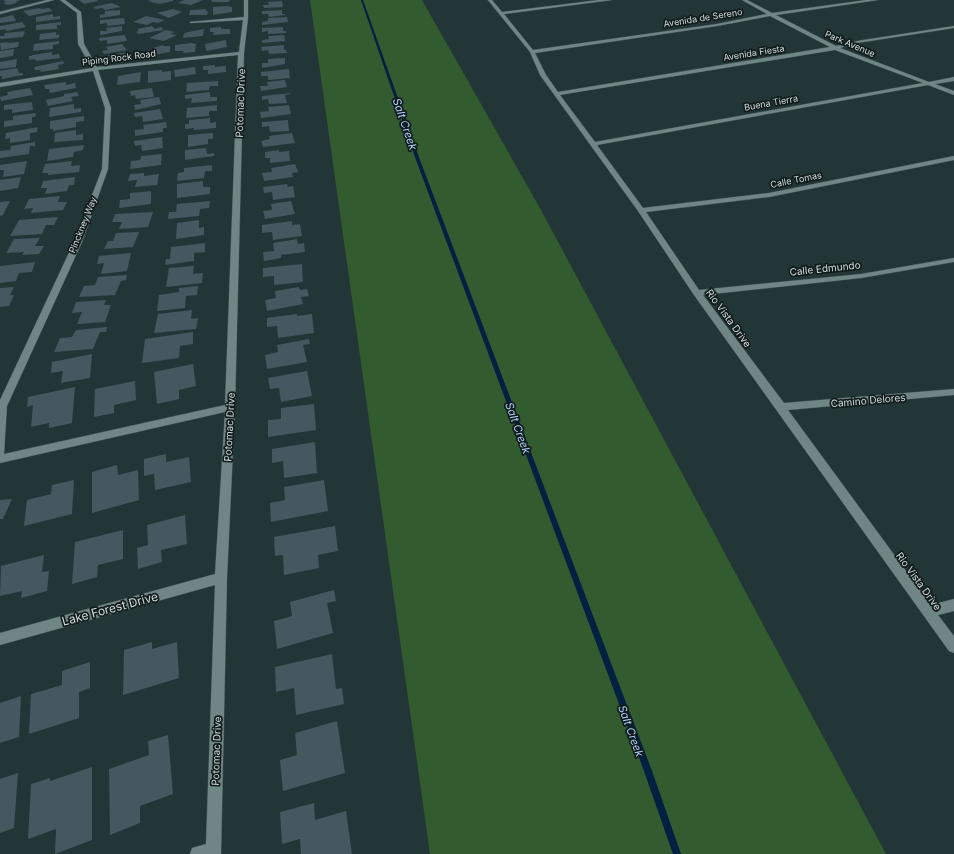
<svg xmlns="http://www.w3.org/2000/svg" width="954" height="854" viewBox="0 0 954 854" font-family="Inter,sans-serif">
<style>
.green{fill:#325b30}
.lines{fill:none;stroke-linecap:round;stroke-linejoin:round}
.stream{fill:#022041;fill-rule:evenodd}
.building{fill:#45575f}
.minor-casing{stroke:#415253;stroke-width:1}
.minor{fill:#6f8586;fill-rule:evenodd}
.labels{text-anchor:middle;stroke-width:3.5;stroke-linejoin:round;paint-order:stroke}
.far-street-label{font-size:9px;fill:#d0dcdd;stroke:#131c1c}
.street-label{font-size:10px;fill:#d0dcdd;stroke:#131c1c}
.water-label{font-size:11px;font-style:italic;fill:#aed1fd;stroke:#131c1c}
.near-street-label{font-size:12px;fill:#d0dcdd;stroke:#131c1c}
</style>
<rect width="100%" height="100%" fill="#223637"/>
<path class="green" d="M 310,0 L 422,0 L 541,210 L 886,854 L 430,854 Z"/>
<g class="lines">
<path class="stream" d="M 361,0 L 363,0 L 420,160 L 652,771 L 681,854 L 673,854 L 644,771 L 416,160 Z"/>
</g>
<g class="building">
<path d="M 3,0 L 19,0 L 19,1 L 15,2 L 17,3 L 8,5 L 3,3 L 6,2 Z"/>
<path d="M 79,0 L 98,0 L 98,1 L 84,4 Z"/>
<path d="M 151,0 L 173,0 L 173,1 L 159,4 L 148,1 Z"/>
<path d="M 184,0 L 203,0 L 191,5 L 178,3 Z"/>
<path d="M 212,0 L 230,0 L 229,2 L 211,2 Z"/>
<path d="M 282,1 L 283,7 L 264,8 L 263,5 L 269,5 L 268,2 Z"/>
<path d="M 112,3 L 121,7 L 105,10 L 102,8 L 96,9 L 93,7 Z"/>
<path d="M 228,6 L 232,7 L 232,12 L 213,15 L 213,7 Z"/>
<path d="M 39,8 L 42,9 L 49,8 L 53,11 L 29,16 L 23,11 Z"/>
<path d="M 173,9 L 182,12 L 169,18 L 157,13 Z"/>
<path d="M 206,9 L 206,11 L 208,11 L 207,15 L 189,15 L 190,10 Z"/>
<path d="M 120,10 L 120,15 L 100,18 L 100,15 L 105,14 L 105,11 Z"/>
<path d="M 282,10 L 282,14 L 285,14 L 285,15 L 269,17 L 268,14 L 262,14 L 262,11 Z"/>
<path d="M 53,14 L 53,17 L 60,16 L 60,19 L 36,22 L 36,17 Z"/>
<path d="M 13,15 L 16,21 L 0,23 L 0,18 Z"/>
<path d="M 146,16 L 165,20 L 158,23 L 153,22 L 147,25 L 133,22 Z"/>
<path d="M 287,17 L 288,22 L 262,25 L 262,22 L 268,21 L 268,18 Z"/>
<path d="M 124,18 L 125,24 L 107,26 L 107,23 L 100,24 L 100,20 Z"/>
<path d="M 22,22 L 26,27 L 7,31 L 5,29 L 0,30 L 0,26 Z"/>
<path d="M 61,22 L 61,25 L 57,25 L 57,29 L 36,30 L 36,25 Z"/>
<path d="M 122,26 L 122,31 L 100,35 L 100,31 L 107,31 L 106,28 Z"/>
<path d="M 152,26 L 155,29 L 161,27 L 164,30 L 139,34 L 136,32 L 139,31 L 137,29 Z"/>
<path d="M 221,27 L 221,29 L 230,29 L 230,34 L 213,35 L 214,32 L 210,32 L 210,28 Z"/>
<path d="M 283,27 L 283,31 L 286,31 L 286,33 L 268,34 L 268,31 L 262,32 L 262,28 Z"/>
<path d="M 204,29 L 203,36 L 183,38 L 184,33 Z"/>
<path d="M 166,30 L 175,32 L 170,34 L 177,35 L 164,41 L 149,38 Z"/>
<path d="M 25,31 L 23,37 L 0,39 L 0,36 L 4,36 L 5,33 Z"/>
<path d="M 56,32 L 56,35 L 59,34 L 59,38 L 39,40 L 40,34 Z"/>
<path d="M 125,35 L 127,41 L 107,44 L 107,40 L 100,41 L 99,38 Z"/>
<path d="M 284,35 L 285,41 L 262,43 L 262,40 L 269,39 L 268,36 Z"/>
<path d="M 226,40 L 227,47 L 206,51 L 205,44 Z"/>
<path d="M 59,41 L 59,44 L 53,45 L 53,49 L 33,51 L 34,44 Z"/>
<path d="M 8,42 L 7,43 L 19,42 L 18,47 L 1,50 L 0,43 Z"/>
<path d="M 191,43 L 196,44 L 195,52 L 183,53 L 184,51 L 175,51 L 175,45 Z"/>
<path d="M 122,44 L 127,50 L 104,54 L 102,51 L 108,50 L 106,47 Z"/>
<path d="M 163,45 L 163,46 L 170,46 L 170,52 L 148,56 L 148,52 L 153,52 L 153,48 Z"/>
<path d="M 284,45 L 284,50 L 286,50 L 287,53 L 269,54 L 268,50 L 262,51 L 261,47 Z"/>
<path d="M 14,49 L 13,56 L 0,58 L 0,51 Z"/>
<path d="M 52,52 L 52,55 L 59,54 L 60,58 L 36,61 L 35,59 L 29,60 L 29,56 L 32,56 L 32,55 Z"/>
<path d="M 128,52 L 132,59 L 116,61 L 114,58 L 110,59 L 108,55 Z"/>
<path d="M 285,58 L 285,64 L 262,68 L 262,63 L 268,63 L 268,59 Z"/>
<path d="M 17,59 L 16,67 L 0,69 L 0,62 Z"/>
<path d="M 63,61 L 64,64 L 58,65 L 59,69 L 41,72 L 40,70 L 35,70 L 34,67 Z"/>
<path d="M 215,65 L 215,67 L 226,66 L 226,72 L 208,74 L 208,70 L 203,70 L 203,66 Z"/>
<path d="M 195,67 L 196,74 L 175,77 L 174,70 Z"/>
<path d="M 17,68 L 19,73 L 23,73 L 23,75 L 2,79 L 2,76 L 0,76 L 0,71 Z"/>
<path d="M 289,69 L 290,78 L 268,80 L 268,76 L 261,76 L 261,72 Z"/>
<path d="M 162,70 L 162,72 L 171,71 L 171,80 L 148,83 L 148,71 Z"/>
<path d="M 141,72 L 140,82 L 117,85 L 118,76 Z"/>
<path d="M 285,80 L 287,87 L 261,91 L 260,86 L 268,86 L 267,82 Z"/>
<path d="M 218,81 L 218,86 L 210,86 L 209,90 L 186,92 L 187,83 Z"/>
<path d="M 66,82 L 66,85 L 75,83 L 76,88 L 50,93 L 49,89 L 45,89 L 44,85 Z"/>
<path d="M 30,88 L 33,95 L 1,101 L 0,97 L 8,95 L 7,92 Z"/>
<path d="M 152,88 L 154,97 L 136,99 L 135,95 L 131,96 L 130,91 Z"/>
<path d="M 77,92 L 79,96 L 71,97 L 73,101 L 48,106 L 46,100 L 64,96 L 64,94 Z"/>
<path d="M 210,92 L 210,97 L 217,97 L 217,101 L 191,103 L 192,98 L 185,99 L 185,95 Z"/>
<path d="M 291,93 L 291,94 L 285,95 L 287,103 L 269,104 L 268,99 L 262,100 L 262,96 Z"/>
<path d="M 159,97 L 161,104 L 135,110 L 134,105 L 141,104 L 140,100 Z"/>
<path d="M 32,102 L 33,110 L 12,113 L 12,109 L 4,110 L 4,105 Z"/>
<path d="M 74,104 L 74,109 L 81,108 L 81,112 L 49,117 L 50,108 Z"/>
<path d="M 217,105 L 217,111 L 209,111 L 209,116 L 186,118 L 187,108 Z"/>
<path d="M 289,105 L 291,114 L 261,118 L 260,112 L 269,111 L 268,107 Z"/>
<path d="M 160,109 L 163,119 L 143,122 L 142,116 L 135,117 L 134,113 Z"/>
<path d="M 36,113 L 35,117 L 32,117 L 32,123 L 4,127 L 4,121 L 13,120 L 13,116 Z"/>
<path d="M 84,116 L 84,121 L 76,122 L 76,127 L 53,131 L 53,129 L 50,129 L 50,121 Z"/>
<path d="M 210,118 L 210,123 L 216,122 L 216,128 L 194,130 L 194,128 L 185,129 L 185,124 L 189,124 L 189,120 Z"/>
<path d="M 288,120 L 289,131 L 270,132 L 269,126 L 262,127 L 262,122 Z"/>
<path d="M 166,122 L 167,128 L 163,128 L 163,132 L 135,136 L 135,130 L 144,129 L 143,125 Z"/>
<path d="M 38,127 L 37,132 L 30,133 L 30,140 L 10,143 L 10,138 L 5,139 L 6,133 Z"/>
<path d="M 76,130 L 76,135 L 83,134 L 83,140 L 54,142 L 55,133 Z"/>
<path d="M 213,133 L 213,139 L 208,139 L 208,144 L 188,147 L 188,135 Z"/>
<path d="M 292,133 L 295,143 L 263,147 L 261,141 L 270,139 L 269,136 Z"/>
<path d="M 162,137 L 163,148 L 142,151 L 141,145 L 135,146 L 134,141 Z"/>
<path d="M 35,142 L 35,146 L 30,146 L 29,154 L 0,158 L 0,151 L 10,150 L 11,146 Z"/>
<path d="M 84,145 L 83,150 L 74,152 L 73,157 L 47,161 L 49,149 Z"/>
<path d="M 206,148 L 207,154 L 214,153 L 214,156 L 185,160 L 185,150 Z"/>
<path d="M 279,150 L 279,152 L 289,151 L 290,161 L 270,163 L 270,158 L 265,158 L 265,152 Z"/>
<path d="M 162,154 L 161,165 L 130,169 L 131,161 L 140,160 L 141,156 Z"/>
<path d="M 27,161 L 24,174 L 3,177 L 4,170 L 0,170 L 0,165 Z"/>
<path d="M 72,161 L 71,166 L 80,165 L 79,172 L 48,175 L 48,173 L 42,173 L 45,164 Z"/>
<path d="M 295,164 L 298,172 L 292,173 L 293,177 L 264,181 L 262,173 L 272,172 L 271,168 Z"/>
<path d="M 212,165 L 212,171 L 205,171 L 204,178 L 177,181 L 178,173 L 184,172 L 184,168 Z"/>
<path d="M 144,173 L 144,176 L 159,174 L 157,185 L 135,187 L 137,180 L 128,181 L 130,174 Z"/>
<path d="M 21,177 L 18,188 L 0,191 L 0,180 Z"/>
<path d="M 75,177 L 74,185 L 69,185 L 67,191 L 45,194 L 47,188 L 41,188 L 43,181 Z"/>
<path d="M 203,181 L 203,187 L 210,187 L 210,194 L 177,198 L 177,184 Z"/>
<path d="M 287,184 L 288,187 L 293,186 L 295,197 L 273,200 L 272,192 L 264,193 L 263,187 Z"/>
<path d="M 151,191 L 151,204 L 119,208 L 120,200 L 130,199 L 130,193 Z"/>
<path d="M 60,196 L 58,202 L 67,202 L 63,210 L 31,213 L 33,208 L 24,209 L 29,199 Z"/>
<path d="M 10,201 L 3,215 L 0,216 L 0,202 Z"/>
<path d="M 210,201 L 209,208 L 200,209 L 199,216 L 168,219 L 169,212 L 176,212 L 177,204 Z"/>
<path d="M 291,201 L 295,214 L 265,219 L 263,211 L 272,210 L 271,204 Z"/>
<path d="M 153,212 L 148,227 L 119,229 L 122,222 L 112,222 L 115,214 Z"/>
<path d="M 58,217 L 54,225 L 46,225 L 42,234 L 10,236 L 19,220 Z"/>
<path d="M 199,220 L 199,228 L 204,227 L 204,235 L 176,239 L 177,223 Z"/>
<path d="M 292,221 L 292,225 L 300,224 L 302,236 L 273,240 L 272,232 L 262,233 L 262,225 Z"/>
<path d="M 139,232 L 133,247 L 104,249 L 108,241 L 113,241 L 116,233 Z"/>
<path d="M 40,238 L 35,246 L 44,246 L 39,254 L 22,255 L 24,252 L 6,253 L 14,239 Z"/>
<path d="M 297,239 L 298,244 L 304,243 L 305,252 L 281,255 L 281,258 L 264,261 L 263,252 L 274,251 L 273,243 Z"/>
<path d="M 205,243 L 205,252 L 194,253 L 194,261 L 165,265 L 166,259 L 170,259 L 171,247 Z"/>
<path d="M 131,253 L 127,271 L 101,274 L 104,263 L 97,264 L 99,256 Z"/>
<path d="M 35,262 L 32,272 L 19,273 L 16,281 L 0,283 L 0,266 Z"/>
<path d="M 302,264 L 303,282 L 274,285 L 274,276 L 263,277 L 263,268 Z"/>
<path d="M 194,266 L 193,274 L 203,273 L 202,283 L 166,287 L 169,268 Z"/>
<path d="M 127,275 L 126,280 L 121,281 L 115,295 L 79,297 L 84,286 L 95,285 L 98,277 Z"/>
<path d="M 198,286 L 197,295 L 186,296 L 185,308 L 157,311 L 159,295 L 179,292 L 179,288 Z"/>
<path d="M 14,287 L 10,295 L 14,295 L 9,306 L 0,307 L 0,288 Z"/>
<path d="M 299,287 L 300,290 L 307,289 L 309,296 L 301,297 L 303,304 L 267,311 L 265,300 L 276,298 L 275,291 Z"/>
<path d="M 106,300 L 104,305 L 111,305 L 105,322 L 77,324 L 82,312 L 72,313 L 76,302 Z"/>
<path d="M 192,310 L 191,319 L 198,318 L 196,329 L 154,333 L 158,314 Z"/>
<path d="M 297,314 L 297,316 L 312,314 L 314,333 L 278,338 L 277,326 L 267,327 L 267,318 Z"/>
<path d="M 107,327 L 106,332 L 100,332 L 93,349 L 54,352 L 60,338 L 72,337 L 76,330 Z"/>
<path d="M 193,332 L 193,344 L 180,346 L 179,358 L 142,363 L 145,339 Z"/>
<path d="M 309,339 L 310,344 L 303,345 L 307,362 L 267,369 L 265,355 L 278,352 L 277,345 Z"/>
<path d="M 92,354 L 90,378 L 61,383 L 63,371 L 51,373 L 52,362 Z"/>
<path d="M 193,364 L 196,386 L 179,390 L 179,399 L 157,404 L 154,372 Z"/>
<path d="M 307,371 L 312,396 L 281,402 L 279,388 L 270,389 L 268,378 Z"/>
<path d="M 135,381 L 136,400 L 114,405 L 114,413 L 94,417 L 95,389 Z"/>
<path d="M 75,387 L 72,423 L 49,428 L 49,423 L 31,427 L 33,405 L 27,407 L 28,397 Z"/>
<path d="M 314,404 L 316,430 L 268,437 L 268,420 L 281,419 L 281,408 Z"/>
<path d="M 315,442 L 317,473 L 284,478 L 283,461 L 272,463 L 272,449 Z"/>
<path d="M 166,454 L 166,462 L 189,457 L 191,482 L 155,490 L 154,474 L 144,476 L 144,459 Z"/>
<path d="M 117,465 L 118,475 L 138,470 L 139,500 L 92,513 L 92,472 Z"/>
<path d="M 74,480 L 72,514 L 24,526 L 27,500 L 51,494 L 52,485 Z"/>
<path d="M 324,480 L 328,511 L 271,522 L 270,503 L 285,500 L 284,487 Z"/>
<path d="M 12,499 L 3,519 L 0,519 L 0,500 Z"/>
<path d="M 185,515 L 187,544 L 161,550 L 162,562 L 138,569 L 137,548 L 148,545 L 147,525 Z"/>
<path d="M 335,526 L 338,551 L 318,555 L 319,568 L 284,575 L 283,555 L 275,556 L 274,537 Z"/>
<path d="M 123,530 L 123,559 L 98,565 L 97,577 L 72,584 L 75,542 Z"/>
<path d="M 44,555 L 42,572 L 49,571 L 47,591 L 21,598 L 22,591 L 0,596 L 1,566 Z"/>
<path d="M 334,590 L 336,601 L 327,603 L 333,633 L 277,649 L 274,621 L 292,616 L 290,602 Z"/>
<path d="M 152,642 L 152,649 L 177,642 L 179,678 L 123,695 L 124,650 Z"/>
<path d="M 332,654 L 336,689 L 342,688 L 344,704 L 296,715 L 294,688 L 276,692 L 275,667 Z"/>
<path d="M 90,662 L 90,688 L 79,692 L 79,718 L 29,734 L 31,694 L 62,685 L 62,671 Z"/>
<path d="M 21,696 L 19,737 L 0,743 L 0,703 Z"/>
<path d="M 337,721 L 345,773 L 283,791 L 280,760 L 297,755 L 295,733 Z"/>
<path d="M 168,735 L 173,794 L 140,806 L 140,823 L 110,835 L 109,769 L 149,755 L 148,741 Z"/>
<path d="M 92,767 L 92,840 L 55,854 L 56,829 L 28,839 L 31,784 L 50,778 L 50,781 Z"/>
<path d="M 18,773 L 14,828 L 0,833 L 0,779 Z"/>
<path d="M 314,803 L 315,820 L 346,811 L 352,854 L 301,854 L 300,839 L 282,844 L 280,812 Z"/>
</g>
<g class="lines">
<defs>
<g id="minor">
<path d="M 47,0 L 54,0 L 0,14 L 0,12 Z"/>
<path d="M 60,0 L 65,0 L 81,12 L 84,44 L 97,67 L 239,52 L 243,20 L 191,23 L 189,22 L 244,17 L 244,0 L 248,0 L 248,18 L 244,53 L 235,407 L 227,578 L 221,854 L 190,854 L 192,848 L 206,844 L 215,585 L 0,645 L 0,633 L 215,574 L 225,412 L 0,463 L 0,400 L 74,242 L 102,169 L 105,108 L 93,71 L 0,87 L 0,83 L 92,68 L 78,44 L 77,13 ZM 238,55 L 225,405 L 4,454 L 7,406 L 82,242 L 108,169 L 111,108 L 98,70 Z"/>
<path d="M 488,0 L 492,0 L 502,12 L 599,0 L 612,0 L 504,14 L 533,50 L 717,24 L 767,14 L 742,0 L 747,0 L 772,13 L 866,0 L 878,0 L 776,15 L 836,46 L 857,41 L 954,26 L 954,28 L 857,43 L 840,48 L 929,82 L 954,77 L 954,81 L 935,84 L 954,91 L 954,95 L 928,85 L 597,145 L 643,208 L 769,193 L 954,156 L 954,160 L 769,197 L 646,212 L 699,290 L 861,274 L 954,258 L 954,262 L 861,278 L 703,295 L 784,403 L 954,389 L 954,395 L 788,410 L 931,605 L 954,599 L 954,611 L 938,615 L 954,636 L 954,653 L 949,651 L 694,295 L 638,211 L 540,75 L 530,52 ZM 770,16 L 830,47 L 558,92 L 546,75 L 535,53 L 717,26 ZM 835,50 L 923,83 L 595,142 L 560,95 Z"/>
</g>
</defs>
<use href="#minor" class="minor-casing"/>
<use href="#minor" class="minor"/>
</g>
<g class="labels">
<g class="far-street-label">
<text transform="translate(703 18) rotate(-9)" y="3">Avenida de Sereno</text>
<text transform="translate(850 44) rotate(23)" y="3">Park Avenue</text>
<text transform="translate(754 53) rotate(-9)" y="3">Avenida Fiesta</text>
<text transform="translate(119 58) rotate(-7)" y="3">Piping Rock Road</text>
<text transform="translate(771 103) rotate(-10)" y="3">Buena Tierra</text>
<text transform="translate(796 180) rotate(-11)" y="3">Calle Tomas</text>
<text transform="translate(83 225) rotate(-68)" y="3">Pinckney Way</text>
</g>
<g class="street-label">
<text transform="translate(240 103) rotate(-88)" y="4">Potomac Drive</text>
<text transform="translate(825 268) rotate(-6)" y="4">Calle Edmundo</text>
<text transform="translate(729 318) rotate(54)" y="4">Rio Vista Drive</text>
<text transform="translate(868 400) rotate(-5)" y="4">Camino Delores</text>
<text transform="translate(229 427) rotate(-87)" y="4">Potomac Drive</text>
<text transform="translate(919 581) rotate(54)" y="4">Rio Vista Drive</text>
<text transform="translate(216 751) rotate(-88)" y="4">Potomac Drive</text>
</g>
<g class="water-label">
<text transform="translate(405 124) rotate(71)" y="4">Salt Creek</text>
<text transform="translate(518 428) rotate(70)" y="4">Salt Creek</text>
<text transform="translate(631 731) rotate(70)" y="4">Salt Creek</text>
</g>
<g class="near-street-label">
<text transform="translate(110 609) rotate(-15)" y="4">Lake Forest Drive</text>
</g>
</g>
</svg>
